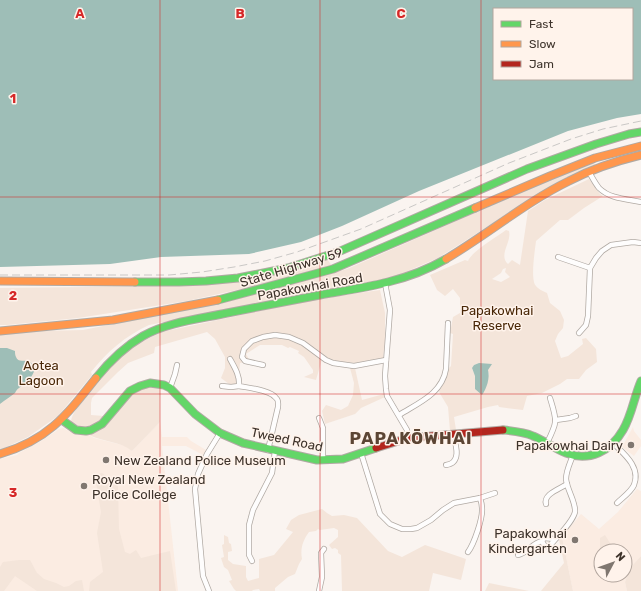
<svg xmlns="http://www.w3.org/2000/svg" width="641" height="591" viewBox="0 0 641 591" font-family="Rubik,sans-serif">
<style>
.built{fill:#fbece2;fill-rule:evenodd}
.green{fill:#f4e5da;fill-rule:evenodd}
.water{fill:#9ebeb7;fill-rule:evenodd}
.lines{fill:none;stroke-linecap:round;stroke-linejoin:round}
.street-casing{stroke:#b0a9a3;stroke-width:6}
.fast-casing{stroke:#b0a9a3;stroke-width:9}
.slow-casing{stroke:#b0a9a3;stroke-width:9}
.jam-casing{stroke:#b0a9a3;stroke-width:9}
.street{stroke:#fefdfd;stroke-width:4.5}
.fast{stroke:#63d668;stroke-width:7}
.slow{stroke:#ff974d;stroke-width:7}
.jam{stroke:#b3261e;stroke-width:7}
.rail{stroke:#cac8c6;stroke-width:1;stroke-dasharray:8 4;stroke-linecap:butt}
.grid{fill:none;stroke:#d62828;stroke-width:1;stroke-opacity:0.55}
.poi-dot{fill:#807770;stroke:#fff3eb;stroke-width:1.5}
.labels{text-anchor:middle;stroke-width:3;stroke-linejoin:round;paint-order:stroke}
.street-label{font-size:13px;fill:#3e332b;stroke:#fff3eb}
.park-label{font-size:13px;fill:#492707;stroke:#fff3eb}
.poi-label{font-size:13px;fill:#3e332b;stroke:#fff3eb;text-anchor:end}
.district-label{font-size:17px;font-weight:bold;letter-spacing:1px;fill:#5c4534;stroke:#fff3eb}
.grid-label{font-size:13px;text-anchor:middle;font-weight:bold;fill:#d62828;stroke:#fff3eb;stroke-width:3;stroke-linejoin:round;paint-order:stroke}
</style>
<rect width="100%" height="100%" fill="#faf4f0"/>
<g class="built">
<path d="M 160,422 L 162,437 L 187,437 L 191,441 L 206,450 L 203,455 L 186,446 L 162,446 L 178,591 L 0,591 L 0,459 L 17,455 L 19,453 L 43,440 L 59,429 L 63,428 L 77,435 L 89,435 L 94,438 L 126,446 L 132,451 Z"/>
<path d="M 633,427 L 634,431 L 641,440 L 641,446 L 634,456 L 622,447 Z"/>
<path d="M 637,489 L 641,491 L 641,556 L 630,568 L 625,582 L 627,591 L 573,591 L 562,537 L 581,514 L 599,529 L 618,512 ZM 601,551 L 625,551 L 625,575 L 601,575 Z"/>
</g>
<g class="green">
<path d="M 593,161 L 596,166 L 542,192 L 438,258 L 394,277 L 149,325 C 124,337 108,351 91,372 L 92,375 L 58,416 L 28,437 L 0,450 L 0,332 L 83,330 L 234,300 L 347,269 Z"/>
<path d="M 589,179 L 600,194 L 603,196 L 584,208 L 568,220 L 560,220 L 536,241 C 535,250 530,280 536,286 C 538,289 543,291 547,293 L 550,303 L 560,311 L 564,320 L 563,328 L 558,334 L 555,341 L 561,358 L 568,356 L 583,344 L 582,339 L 586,338 L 596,349 L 597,362 L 586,370 L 579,379 L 567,379 L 560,384 L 542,393 L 527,396 L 523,410 L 499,407 L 498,405 L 488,407 L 454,417 L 456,430 L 450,431 L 448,407 L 439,392 C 443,384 447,377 449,368 L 451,366 L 453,334 L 450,333 L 453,317 L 460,313 L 460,298 L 453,289 L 445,296 L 437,290 L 430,275 L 465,260 L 468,261 C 471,252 498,236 506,230 L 509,231 C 512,242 498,255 508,264 L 512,260 L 520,265 L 528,211 L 545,200 ZM 506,268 L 505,272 L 510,277 L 501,282 L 492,279 L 501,273 L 503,269 ZM 479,363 L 489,373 L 487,379 L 488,382 L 475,389 L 475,375 L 472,369 L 474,365 Z"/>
<path d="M 327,259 L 333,267 L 273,282 L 187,301 L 78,318 L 7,325 L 0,325 L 0,288 L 175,286 L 240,282 Z"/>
<path d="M 380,290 L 385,313 L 385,341 L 383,358 L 355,363 L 343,362 L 333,362 L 323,356 L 316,380 L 304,377 L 313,373 L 313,370 L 304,357 L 298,353 L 299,351 L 290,347 L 288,348 L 282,345 L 260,345 L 246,354 L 250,361 L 240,363 L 238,385 L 229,384 L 221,378 L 225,368 L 225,357 L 215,339 L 207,332 L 155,347 L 154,353 L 128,363 L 118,372 L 92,398 L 91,403 L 91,415 L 104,416 C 101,419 98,423 94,425 C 87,429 75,429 71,421 C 72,413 79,406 84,400 C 107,369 128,344 166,331 C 237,316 308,299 380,290 Z"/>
<path d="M 350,368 L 355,368 L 362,400 L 384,394 L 385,397 L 361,408 L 355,414 L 325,424 L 322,411 L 326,405 L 341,410 L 348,406 L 353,395 L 354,383 Z"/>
<path d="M 155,386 L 160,387 L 160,422 L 132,451 C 120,441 103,442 89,435 L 99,431 L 106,426 L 130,396 L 145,387 Z"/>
<path d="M 102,473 L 118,486 L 119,529 L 125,552 L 130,554 L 136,550 L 141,558 L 170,551 L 176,591 L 89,591 L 90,582 L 103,572 L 97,533 L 101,512 L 96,482 L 91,476 Z"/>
<path d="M 322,509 L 327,513 L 332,516 L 344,515 L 357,518 L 388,551 L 402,557 L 425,545 L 466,559 L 461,580 L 433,573 L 429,591 L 342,591 L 341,555 L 338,553 L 338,550 L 335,548 L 332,549 L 329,545 L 338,537 L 338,530 L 334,528 L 320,530 L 318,529 L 316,531 L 309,532 C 303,540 300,549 302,559 L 299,564 L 295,574 L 288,577 L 275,588 L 275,591 L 260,591 L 259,589 L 253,590 L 252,591 L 236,591 L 234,589 L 229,581 L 232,580 L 228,570 L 224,567 L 221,558 L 224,557 L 222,545 L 224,544 L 224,535 L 228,537 L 229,543 L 231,544 L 232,551 L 228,552 L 228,560 L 233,564 L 246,566 L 246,577 L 248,581 L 259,578 L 259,559 L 274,555 L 293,532 L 286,529 L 291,520 L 299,515 Z"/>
<path d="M 605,535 L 615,551 L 602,551 L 600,548 L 600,538 Z"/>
<path d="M 562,537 L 573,591 L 541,591 L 564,563 L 559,540 Z"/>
<path d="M 641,556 L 641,591 L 627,591 L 625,582 L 630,568 Z"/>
<path d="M 19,560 L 30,560 L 37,573 L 44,579 L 56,583 L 64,587 L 69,586 L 76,581 L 82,580 L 84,591 L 37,591 L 15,576 L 4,591 L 0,591 L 0,567 L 3,562 Z"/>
<path d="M 489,583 L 529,591 L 485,591 Z"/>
</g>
<g class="water">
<path d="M 0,0 L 641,0 L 641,114 L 617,118 L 568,131 L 419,191 L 342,226 L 301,242 L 249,254 L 161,257 L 110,264 L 0,267 ZM 494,9 L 632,9 L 632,79 L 494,79 Z"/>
<path d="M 0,348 L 7,348 L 15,351 C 15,353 15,355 16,357 C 18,363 25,359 30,362 C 42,370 26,383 19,388 C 17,389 16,391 15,393 C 11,396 5,400 0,404 Z"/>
<path d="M 479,363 L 492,364 L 488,370 C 490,378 487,388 482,395 L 475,389 L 475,376 L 472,368 L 474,365 Z"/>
</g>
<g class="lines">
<defs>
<g id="street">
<path d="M 589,172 C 592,177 595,183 599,188 C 610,199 627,199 641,202"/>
<path d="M 558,257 L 590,268"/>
<path d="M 385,283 L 390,310 L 385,376 L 386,389 L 387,396 L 407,430 L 408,438"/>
<path d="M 579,333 L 586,325 L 588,316 L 590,268 L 596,258 L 602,251 L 611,245 L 633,242 L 641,243"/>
<path d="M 230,359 C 235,368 240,376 239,386 C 249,388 271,390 276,398 C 279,400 278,404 278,407 L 268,450"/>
<path d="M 263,365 L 245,361 L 242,357 L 244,349 L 252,341 L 263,337 L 275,335 L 289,337 L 303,343 L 326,360 L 333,363 L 354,366 L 386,360"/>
<path d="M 222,386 L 231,387 L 239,386"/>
<path d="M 170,388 L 175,374 L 177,365"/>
<path d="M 399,415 C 418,403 442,394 446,369 L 448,323"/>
<path d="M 319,418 L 323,428 L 323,460"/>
<path d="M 556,420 L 570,418 L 576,416"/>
<path d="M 547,443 C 558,421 557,421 550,398"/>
<path d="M 613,443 C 624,454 641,467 634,485 C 631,492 622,498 617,503"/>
<path d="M 361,453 L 380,514 L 390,524 L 402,529 L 411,529 L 417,528 L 431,520 L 443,510 L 454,503 L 480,498 L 495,493"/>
<path d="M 446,465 C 462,463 456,445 453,434"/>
<path d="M 546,504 C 543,494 560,489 567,484"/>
<path d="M 555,539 L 544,538 L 542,541 L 544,545 L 549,547 C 556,537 572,524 575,512 C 576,502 567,490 566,479 C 566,471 570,463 573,455"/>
<path d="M 468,552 C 474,544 483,518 482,508 C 482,505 481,501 480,498"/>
<path d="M 518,555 C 528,553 532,543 542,541"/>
<path d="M 252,561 L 249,555 L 249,525 L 253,510 L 272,473 L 275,451"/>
<path d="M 209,591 L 203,576 L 195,489 L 198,474 L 207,454 L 220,433"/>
<path d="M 319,591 L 322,577 L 321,553 L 324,549"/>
</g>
<g id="fast">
<path d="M 135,282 L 179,282 L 206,281 L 238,278 L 288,268 L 338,252 L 527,169 L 596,144 L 629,134 L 641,132"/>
<path d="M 218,300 L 333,269 L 475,208"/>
<path d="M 96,378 C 109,362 124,347 143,336 C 168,322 199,319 227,313 C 258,307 289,301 320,295 C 342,291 365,288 388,282 C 408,277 427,270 446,259"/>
<path d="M 62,420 L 76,430 L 86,431 L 91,430 L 102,424 L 130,391 L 140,386 L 150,383 L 164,385 L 170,388 L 195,414 L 220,433 L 243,443 L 317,460 L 343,459 L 376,448"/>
<path d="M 503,430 C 513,431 524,432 533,436 C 545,441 555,449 566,453 C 589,462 611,451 623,430 C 632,415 634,397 641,381"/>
</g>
<g id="slow">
<path d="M 475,208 L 550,176 L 595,158 L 641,146"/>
<path d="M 446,259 C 488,234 526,202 569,181 C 592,169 616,161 641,155"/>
<path d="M 0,281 L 135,282"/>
<path d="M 0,331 L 113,320 L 218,300"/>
<path d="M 0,454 C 48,440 66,416 96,378"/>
</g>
<path id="jam" d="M 376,448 L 408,438 L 503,430"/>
</defs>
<use href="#street" class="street-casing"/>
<use href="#fast" class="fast-casing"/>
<use href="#slow" class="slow-casing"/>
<use href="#jam" class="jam-casing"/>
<use href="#street" class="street"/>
<use href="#fast" class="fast"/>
<use href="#slow" class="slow"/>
<use href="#jam" class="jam"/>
<path class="rail" d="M 0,275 L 169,275 L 202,272 L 234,267 L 265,261 L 297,252 L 361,229 L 509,163 L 571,139 L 603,129 L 641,121"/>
</g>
<path class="grid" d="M 160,0 L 160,591M 320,0 L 320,591M 481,0 L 481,591M 0,197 L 641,197M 0,394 L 641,394"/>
<g class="poi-dot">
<circle cx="631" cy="445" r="4"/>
<circle cx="106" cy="460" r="4"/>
<circle cx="84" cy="486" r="4"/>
<circle cx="575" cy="540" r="4"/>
</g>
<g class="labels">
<g class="street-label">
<text transform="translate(291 267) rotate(-17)" y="5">State Highway 59</text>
<text transform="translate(310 286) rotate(-10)" y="5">Papakowhai Road</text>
<text transform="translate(287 439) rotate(12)" y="5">Tweed Road</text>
</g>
<g class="park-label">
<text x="497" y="315">Papakowhai<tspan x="497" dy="15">Reserve</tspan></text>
<text x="41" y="370">Aotea<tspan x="41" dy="15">Lagoon</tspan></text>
</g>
<g class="poi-label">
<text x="623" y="450">Papakowhai Dairy</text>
<text x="114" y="465" text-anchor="start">New Zealand Police Museum</text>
<text x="92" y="484" text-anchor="start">Royal New Zealand<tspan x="92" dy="15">Police College</tspan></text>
<text x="567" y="538">Papakowhai<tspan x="567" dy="15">Kindergarten</tspan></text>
</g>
<g class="district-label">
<text x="411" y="444">PAPAKŌWHAI</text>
</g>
</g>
<g class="grid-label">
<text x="80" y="18">A</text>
<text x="240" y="18">B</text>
<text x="401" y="18">C</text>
<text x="13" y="103">1</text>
<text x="13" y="300">2</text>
<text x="13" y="497">3</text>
</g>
<rect x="493" y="8" width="140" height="72" fill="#fff3eb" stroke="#b2a69e"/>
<rect x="501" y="21" width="20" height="6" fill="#63d668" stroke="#b2a69e"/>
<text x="529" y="28" font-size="12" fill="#3e332b">Fast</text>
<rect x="501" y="41" width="20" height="6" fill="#ff974d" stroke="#b2a69e"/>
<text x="529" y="48" font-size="12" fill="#3e332b">Slow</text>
<rect x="501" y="61" width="20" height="6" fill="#b3261e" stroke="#b2a69e"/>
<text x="529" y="68" font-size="12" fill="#3e332b">Jam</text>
<g transform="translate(613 563) rotate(49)"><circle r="19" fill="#fff3eb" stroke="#b2a69e"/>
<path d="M0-3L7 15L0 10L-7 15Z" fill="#807770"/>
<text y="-6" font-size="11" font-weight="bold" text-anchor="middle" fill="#3e332b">N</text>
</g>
</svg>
